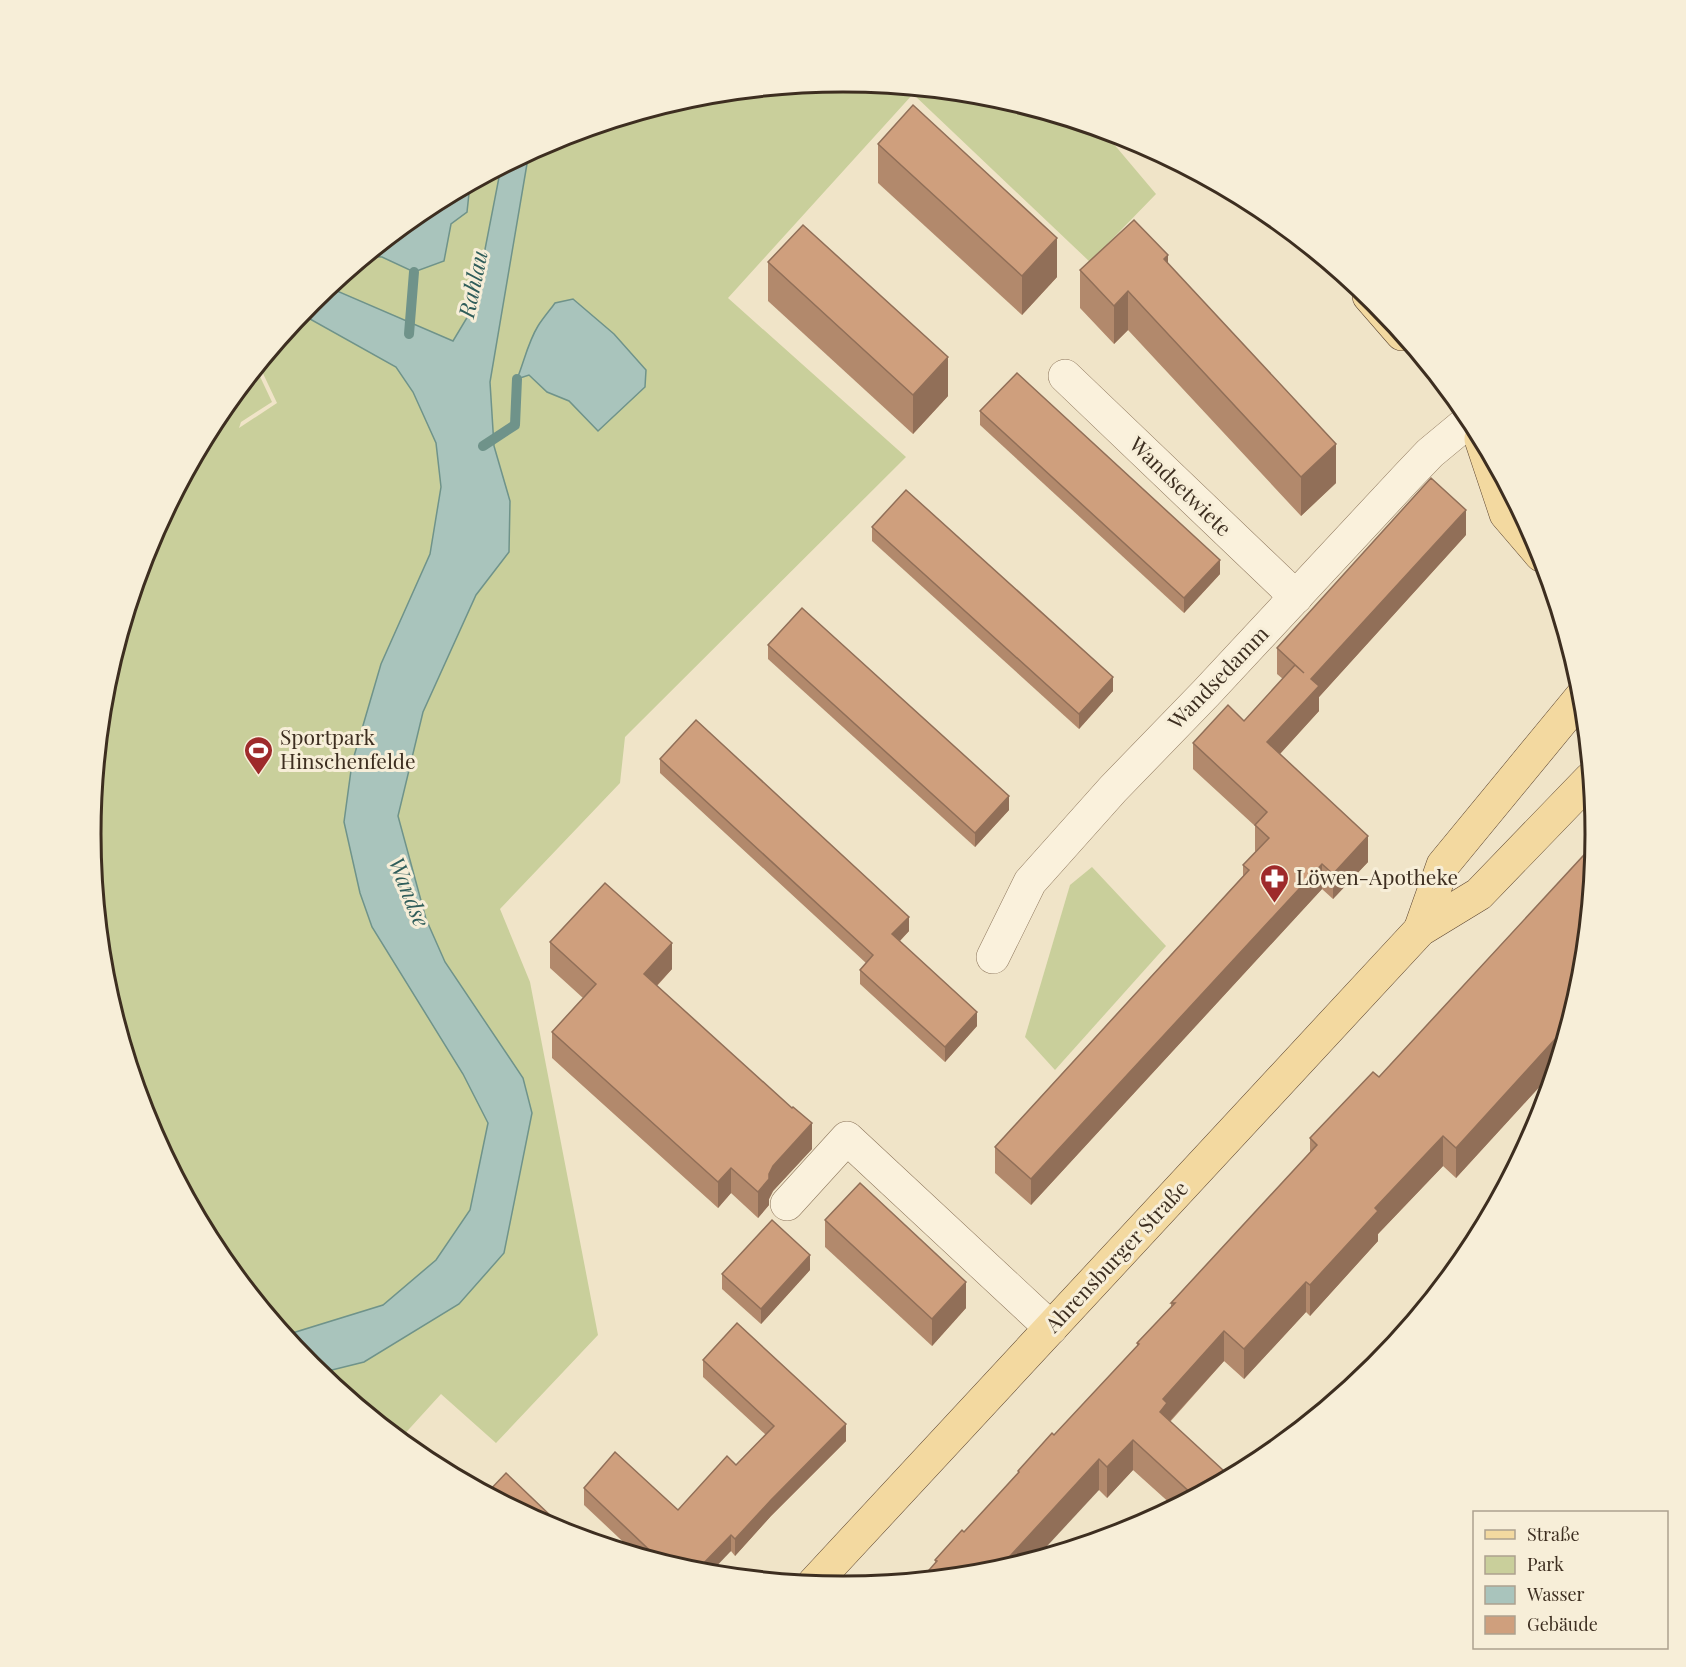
<svg xmlns="http://www.w3.org/2000/svg" width="1686" height="1667" viewBox="0 0 1686 1667" font-family="'Playfair Display',serif">
<style>
.green{fill:#c9cf9b;fill-rule:evenodd}
.water{fill:#a9c4bc;stroke:#6f938a;stroke-width:1.5}
.lines{fill:none;stroke-linecap:round;stroke-linejoin:round}
.stream{stroke:#6f938a;stroke-width:10}
.minor-casing{stroke:#8d765c;stroke-width:34}
.major-casing{stroke:#5b4430;stroke-width:34}
.minor{stroke:#faf1dc;stroke-width:33}
.major{stroke:#f3d9a0;stroke-width:33}
.wall{fill:#b2896c}
.shaded-wall{fill:#916f58}
.building{fill:#cf9f7d;stroke:#916f58;stroke-width:1.5}
.labels{text-anchor:middle;stroke-width:6;stroke-linejoin:round;paint-order:stroke}
.street-label{font-size:21px;fill:#3d2e20;stroke:#f7eed8}
.poi-label{font-size:21px;fill:#3d2e20;stroke:#f7eed8;text-anchor:start}
.water-label{font-size:22px;font-style:italic;fill:#2f5d5a;stroke:#f7eed8}
.rim{fill:none;stroke:#3d2e20;stroke-width:3}
</style>
<rect width="100%" height="100%" fill="#f0e4c8"/>
<g class="green">
<path d="M 843,81 L 990,96 L 1102,130 L 1156,194 L 1090,262 L 913,94 L 728,298 L 906,457 L 625,737 L 620,783 L 500,909 L 530,982 L 598,1335 L 496,1443 L 441,1394 L 400,1439 L 311,1365 L 217,1251 L 148,1121 L 105,980 L 91,833 L 105,686 L 148,545 L 218,415 L 256,368 L 272,402 L 241,422 L 239,428 L 277,403 L 259,365 L 311,301 L 366,256 L 382,257 L 414,272 L 451,224 L 467,211 L 470,184 L 555,138 L 697,95 ZM 573,299 L 614,334 L 646,370 L 645,387 L 598,431 L 569,401 L 547,392 L 528,374 L 517,379 L 524,362 Z"/>
<path d="M 1092,867 L 1166,946 L 1055,1070 L 1025,1037 L 1070,885 Z"/>
</g>
<g class="water">
<path d="M 529,152 L 490,382 L 494,446 L 510,501 L 509,552 L 476,595 L 423,712 L 398,816 L 426,919 L 445,962 L 523,1078 L 532,1113 L 504,1253 L 459,1304 L 364,1362 L 320,1373 L 311,1365 L 286,1335 L 383,1305 L 436,1260 L 470,1210 L 488,1123 L 463,1074 L 372,927 L 360,893 L 344,822 L 352,763 L 381,664 L 430,554 L 441,487 L 436,443 L 413,392 L 396,367 L 301,314 L 311,301 L 328,287 L 453,341 L 474,306 L 501,167 Z"/>
<path d="M 470,184 L 467,212 L 451,224 L 444,261 L 414,272 L 382,257 L 366,256 L 425,208 Z"/>
<path d="M 573,299 L 614,334 L 646,370 L 645,387 L 598,431 L 569,401 L 547,392 L 529,375 L 517,379 C 524,362 528,342 538,326 C 543,318 550,310 555,303 Z"/>
</g>
<g class="lines">
<g class="stream">
<path d="M 409,334 L 414,272"/>
<path d="M 483,446 L 515,425 L 517,379"/>
</g>
<defs>
<g id="minor">
<path d="M 1065,376 L 1296,597"/>
<path d="M 993,957 L 1030,882 L 1113,789 L 1206,693 L 1408,476 L 1430,453 L 1471,419"/>
<path d="M 787,1204 L 847,1138 L 1051,1328"/>
</g>
<g id="major">
<path d="M 1369,296 L 1402,334"/>
<path d="M 1481,439 L 1506,514 L 1541,555"/>
<path d="M 1420,930 L 1443,865 L 1582,696"/>
<path d="M 814,1583 L 1420,930 L 1479,894 L 1590,779"/>
</g>
</defs>
<use href="#minor" class="minor-casing"/>
<use href="#major" class="major-casing"/>
<use href="#minor" class="minor"/>
<use href="#major" class="major"/>
</g>
<g class="wall">
<path d="M 878,144 L 1057,277 L 1022,315 L 878,183 Z"/>
<path d="M 768,262 L 948,396 L 913,434 L 768,301 Z"/>
<path d="M 1168,264 L 1336,483 L 1301,516 L 1128,330 L 1114,344 L 1080,308 L 1080,270 Z"/>
<path d="M 980,411 L 1220,574 L 1184,613 L 980,425 Z"/>
<path d="M 872,527 L 1113,691 L 1079,729 L 872,541 Z"/>
<path d="M 1466,535 L 1319,697 L 1319,711 L 1280,754 L 1368,862 L 1333,899 L 1322,889 L 1031,1205 L 995,1173 L 995,1147 L 1243,876 L 1243,865 L 1256,852 L 1255,851 L 1255,826 L 1193,769 L 1193,743 L 1244,721 L 1283,679 L 1277,674 L 1277,648 Z"/>
<path d="M 768,645 L 1009,810 L 975,847 L 768,659 Z"/>
<path d="M 660,759 L 909,931 L 900,941 L 977,1026 L 945,1062 L 860,984 L 860,970 L 866,963 L 660,773 Z"/>
<path d="M 550,942 L 672,969 L 657,986 L 812,1149 L 773,1191 L 769,1199 L 769,1205 L 758,1218 L 731,1193 L 718,1208 L 552,1058 L 552,1032 L 583,998 L 550,968 Z"/>
<path d="M 1581,981 L 1553,1072 L 1456,1178 L 1443,1166 L 1378,1234 L 1378,1241 L 1310,1316 L 1306,1312 L 1244,1379 L 1224,1361 L 1170,1422 L 1224,1479 L 1173,1506 L 1133,1470 L 1107,1498 L 1099,1490 L 935,1563 L 935,1560 L 964,1532 L 1018,1474 L 1018,1471 L 1054,1435 L 1137,1346 L 1137,1343 L 1171,1307 L 1171,1303 L 1310,1153 L 1310,1138 L 1379,1077 Z"/>
<path d="M 825,1220 L 966,1308 L 932,1346 L 825,1247 Z"/>
<path d="M 810,1270 L 761,1324 L 722,1289 L 722,1274 Z"/>
<path d="M 703,1360 L 846,1441 L 771,1516 L 735,1556 L 731,1551 L 696,1571 L 635,1553 L 584,1505 L 584,1488 L 678,1510 L 736,1465 L 766,1435 L 703,1377 Z"/>
</g>
<g class="shaded-wall">
<path d="M 1057,238 L 1057,277 L 1022,315 L 1022,276 Z"/>
<path d="M 1168,255 L 1168,294 L 1164,259 Z"/>
<path d="M 1128,291 L 1128,330 L 1114,344 L 1114,306 Z"/>
<path d="M 948,357 L 948,396 L 913,434 L 913,395 Z"/>
<path d="M 1336,444 L 1336,483 L 1301,516 L 1301,477 Z"/>
<path d="M 1466,510 L 1466,535 L 1319,697 L 1319,711 L 1267,768 L 1267,742 L 1311,679 Z"/>
<path d="M 1220,560 L 1220,574 L 1184,613 L 1184,598 Z"/>
<path d="M 1113,677 L 1113,691 L 1079,729 L 1079,714 Z"/>
<path d="M 1009,796 L 1009,810 L 975,847 L 975,833 Z"/>
<path d="M 1368,836 L 1368,862 L 1333,899 L 1333,874 Z"/>
<path d="M 1322,864 L 1322,889 L 1031,1205 L 1031,1179 Z"/>
<path d="M 909,917 L 909,931 L 892,949 L 892,934 Z"/>
<path d="M 672,943 L 672,969 L 644,999 L 644,974 Z"/>
<path d="M 977,1012 L 977,1026 L 945,1062 L 945,1047 Z"/>
<path d="M 1567,1026 L 1553,1072 L 1456,1178 L 1456,1148 Z"/>
<path d="M 812,1123 L 812,1149 L 773,1191 L 769,1199 L 769,1174 L 773,1166 Z"/>
<path d="M 1443,1136 L 1443,1166 L 1378,1234 L 1378,1241 L 1310,1316 L 1310,1285 L 1375,1208 Z"/>
<path d="M 731,1168 L 731,1193 L 718,1208 L 718,1182 Z"/>
<path d="M 769,1179 L 769,1205 L 758,1218 L 758,1192 Z"/>
<path d="M 810,1255 L 810,1270 L 761,1324 L 761,1309 Z"/>
<path d="M 966,1282 L 966,1308 L 932,1346 L 932,1319 Z"/>
<path d="M 1306,1282 L 1306,1312 L 1244,1379 L 1244,1349 Z"/>
<path d="M 1224,1331 L 1224,1361 L 1167,1424 L 1160,1412 L 1163,1399 Z"/>
<path d="M 846,1424 L 846,1441 L 771,1516 L 735,1556 L 735,1539 L 771,1500 Z"/>
<path d="M 1133,1440 L 1133,1470 L 1107,1498 L 1107,1467 Z"/>
<path d="M 1099,1459 L 1099,1490 L 1037,1557 L 1001,1568 L 1001,1566 Z"/>
<path d="M 1224,1471 L 1224,1479 L 1209,1487 Z"/>
<path d="M 554,1519 L 554,1528 L 548,1525 Z"/>
<path d="M 731,1535 L 731,1551 L 710,1573 L 696,1571 Z"/>
</g>
<g class="building">
<path d="M 913,105 L 1057,238 L 1022,276 L 878,144 Z"/>
<path d="M 1134,220 L 1168,255 L 1164,259 L 1336,444 L 1301,477 L 1128,291 L 1114,306 L 1080,270 Z"/>
<path d="M 803,225 L 948,357 L 913,395 L 768,262 Z"/>
<path d="M 1017,373 L 1220,560 L 1184,598 L 980,411 Z"/>
<path d="M 1431,478 L 1466,510 L 1311,679 L 1319,686 L 1267,742 L 1368,836 L 1333,874 L 1322,864 L 1031,1179 L 995,1147 L 1249,870 L 1243,865 L 1269,838 L 1255,825 L 1267,812 L 1193,743 L 1228,705 L 1244,721 L 1295,665 L 1304,673 L 1277,648 Z"/>
<path d="M 906,490 L 1113,677 L 1079,714 L 872,527 Z"/>
<path d="M 802,608 L 1009,796 L 975,833 L 768,645 Z"/>
<path d="M 696,720 L 909,917 L 892,934 L 977,1012 L 945,1047 L 860,970 L 873,955 L 660,759 Z"/>
<path d="M 1595,843 L 1581,981 L 1567,1026 L 1456,1148 L 1443,1136 L 1375,1208 L 1378,1211 L 1310,1285 L 1306,1282 L 1244,1349 L 1224,1331 L 1163,1399 L 1167,1403 L 1160,1412 L 1224,1471 L 1209,1487 L 1193,1495 L 1133,1440 L 1107,1467 L 1099,1459 L 1001,1566 L 1003,1568 L 989,1572 L 922,1578 L 937,1561 L 935,1560 L 962,1530 L 964,1532 L 1019,1472 L 1018,1471 L 1052,1433 L 1054,1435 L 1139,1344 L 1137,1343 L 1175,1303 L 1171,1303 L 1317,1145 L 1310,1138 L 1373,1072 L 1379,1077 Z"/>
<path d="M 605,883 L 672,943 L 644,974 L 792,1108 L 793,1107 L 812,1123 L 773,1166 L 769,1174 L 769,1179 L 758,1192 L 731,1168 L 718,1182 L 552,1032 L 596,984 L 550,942 Z"/>
<path d="M 860,1183 L 966,1282 L 932,1319 L 825,1220 Z"/>
<path d="M 772,1220 L 810,1255 L 761,1309 L 722,1274 Z"/>
<path d="M 737,1323 L 846,1424 L 771,1500 L 735,1539 L 731,1535 L 696,1571 L 661,1561 L 584,1488 L 615,1452 L 678,1510 L 727,1456 L 736,1465 L 774,1426 L 703,1360 Z"/>
<path d="M 506,1473 L 554,1519 L 548,1525 L 487,1493 Z"/>
</g>
<defs>
<symbol id="stadium-pin" viewBox="-11 -11 22 30"><path d="M0 17L-7.5 6A9.5 9.5 0 1 1 7.5 6Z" fill="#9e2a2b" stroke="#f7eed8"/><path d="M0-5a6.5 5 0 1 0 0 10a6.5 5 0 1 0 0-10ZM-3.5-1.8h7v3.6h-7Z" fill="#fff"/></symbol>
<symbol id="pharmacy-pin" viewBox="-11 -11 22 30"><path d="M0 17L-7.5 6A9.5 9.5 0 1 1 7.5 6Z" fill="#9e2a2b" stroke="#f7eed8"/><path d="M-2-6h4v4h4v4h-4v4h-4v-4h-4v-4h4Z" fill="#fff"/></symbol>
</defs>
<g fill-rule="evenodd">
<use href="#stadium-pin" x="242" y="734" width="33" height="45"/>
<use href="#pharmacy-pin" x="1258" y="862" width="33" height="45"/>
</g>
<g class="labels">
<g class="street-label">
<text transform="translate(1180 487) rotate(44)" y="7">Wandsetwiete</text>
<text transform="translate(1219 678) rotate(-46)" y="7">Wandsedamm</text>
<text transform="translate(1117 1257) rotate(-47)" y="7">Ahrensburger Straße</text>
</g>
<g class="poi-label">
<text x="280" y="745">Sportpark<tspan x="280" dy="24">Hinschenfelde</tspan></text>
<text x="1296" y="885">Löwen-Apotheke</text>
</g>
<g class="water-label">
<text transform="translate(473 284) rotate(-78)" y="8">Rahlau</text>
<text transform="translate(409 892) rotate(68)" y="8">Wandse</text>
</g>
</g>
<path d="M0 0H1686V1667H0ZM101 834a742 742 0 1 1 1484 0a742 742 0 1 1-1484 0Z" fill="#f7eed8" fill-rule="evenodd"/>
<path class="rim" d="M101 834a742 742 0 1 1 1484 0a742 742 0 1 1-1484 0Z"/>
<rect x="1473" y="1511" width="195" height="138" fill="#f7eed8" stroke="#ada18e" stroke-width="1.5"/>
<rect x="1485" y="1530" width="30" height="9" fill="#f3d9a0" stroke="#ada18e" stroke-width="1.5"/>
<text x="1527" y="1541" font-size="18" fill="#3d2e20">Straße</text>
<rect x="1485" y="1556" width="30" height="18" fill="#c9cf9b" stroke="#ada18e" stroke-width="1.5"/>
<text x="1527" y="1571" font-size="18" fill="#3d2e20">Park</text>
<rect x="1485" y="1586" width="30" height="18" fill="#a9c4bc" stroke="#ada18e" stroke-width="1.5"/>
<text x="1527" y="1601" font-size="18" fill="#3d2e20">Wasser</text>
<rect x="1485" y="1616" width="30" height="18" fill="#cf9f7d" stroke="#ada18e" stroke-width="1.5"/>
<text x="1527" y="1631" font-size="18" fill="#3d2e20">Gebäude</text>
</svg>
